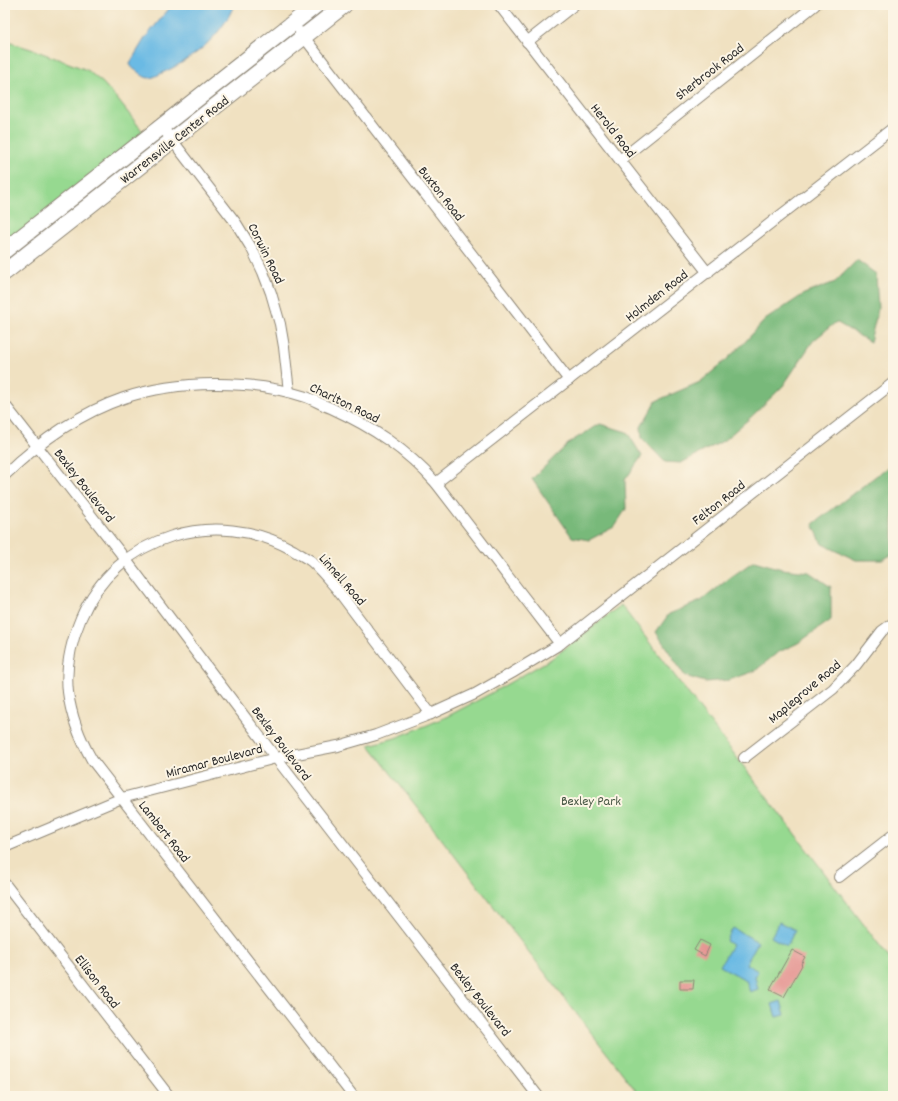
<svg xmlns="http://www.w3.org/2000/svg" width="898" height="1101" viewBox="0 0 898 1101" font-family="Dekko,sans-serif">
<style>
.green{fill:#96d990;stroke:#60825e}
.forest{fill:#78b97a;stroke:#527252}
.water{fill:#6abae4;stroke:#4a7288}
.building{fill:#e59693}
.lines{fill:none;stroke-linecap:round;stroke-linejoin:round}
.street-casing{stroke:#8e8676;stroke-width:12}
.primary-casing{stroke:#8e8676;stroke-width:18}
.street{stroke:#fff;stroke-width:10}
.primary{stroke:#fff;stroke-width:16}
.labels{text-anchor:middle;stroke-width:4;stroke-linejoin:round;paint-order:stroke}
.street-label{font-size:14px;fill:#2b2b2b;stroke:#fcf5e5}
.park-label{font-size:14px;fill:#465644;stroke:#fcf5e5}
</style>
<rect width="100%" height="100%" fill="#fcf5e5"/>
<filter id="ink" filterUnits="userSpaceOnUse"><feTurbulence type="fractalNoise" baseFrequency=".025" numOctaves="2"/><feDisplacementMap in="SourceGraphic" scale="8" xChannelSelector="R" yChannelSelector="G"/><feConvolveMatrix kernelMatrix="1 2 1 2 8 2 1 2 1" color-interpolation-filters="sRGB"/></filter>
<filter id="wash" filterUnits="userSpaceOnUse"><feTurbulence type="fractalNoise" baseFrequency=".012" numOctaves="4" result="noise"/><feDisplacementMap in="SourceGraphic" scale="16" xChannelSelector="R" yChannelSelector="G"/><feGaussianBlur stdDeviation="0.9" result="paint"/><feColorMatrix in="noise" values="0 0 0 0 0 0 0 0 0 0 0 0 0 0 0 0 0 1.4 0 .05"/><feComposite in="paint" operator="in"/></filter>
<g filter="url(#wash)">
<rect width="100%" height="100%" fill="#f0e1c1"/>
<g class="green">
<path d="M 5,41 L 34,50 L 87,70 L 103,83 L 118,100 L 148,138 L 5,250 Z"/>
<path d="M 621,605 L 893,963 L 893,1096 L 640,1096 L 369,745 L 395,738 L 425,726 L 448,716 L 486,696 L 551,659 Z"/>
</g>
<g class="forest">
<path d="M 857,260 L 876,274 L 878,309 L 870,342 L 836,322 L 813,341 L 783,386 L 750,418 L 723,441 L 681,463 L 665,462 L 642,438 L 641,427 L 656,401 L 700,382 L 725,361 L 744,343 L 765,320 L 804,294 L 835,282 Z"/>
<path d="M 600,424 L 627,432 L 642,456 L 625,480 L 626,509 L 614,527 L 589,540 L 572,537 L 532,479 L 570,442 Z"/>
<path d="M 893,463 L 893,554 L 882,560 L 856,560 L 822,544 L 813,524 Z"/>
<path d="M 754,561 L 782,569 L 809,572 L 831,587 L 831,620 L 798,643 L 777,653 L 755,671 L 729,680 L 705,682 L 685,676 L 656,632 L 669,614 L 701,601 L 731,577 Z"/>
</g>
<g class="water">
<path d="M 172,5 L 234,5 C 222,36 192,60 162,73 C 157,75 151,80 145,77 C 143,76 140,74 138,72 C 134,69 131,68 130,63 L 145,38 Z"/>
<path d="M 779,922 L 795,930 L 787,946 L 771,937 Z"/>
<path d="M 733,928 L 758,942 L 746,964 L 758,971 L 755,977 L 758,989 L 750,992 L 746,980 L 720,966 L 732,945 L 726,941 Z"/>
<path d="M 781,1001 L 785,1015 L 776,1017 L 772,1004 Z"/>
</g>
<g id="blocks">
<g class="building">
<path d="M 700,940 L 710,945 L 705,956 L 694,950 Z"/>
<path d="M 792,950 L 805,957 L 801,964 L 802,965 L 784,997 L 770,990 L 772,987 L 771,987 Z"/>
<path d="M 680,980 L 694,980 L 693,989 L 680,989 Z"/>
</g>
</g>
</g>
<g filter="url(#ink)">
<use href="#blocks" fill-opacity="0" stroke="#8e8676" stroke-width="1"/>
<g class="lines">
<defs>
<g id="street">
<path d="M 499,5 L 708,273"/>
<path d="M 300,32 L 569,380"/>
<path d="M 527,42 L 574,5"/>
<path d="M 162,127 L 236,223 L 252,249 L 263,272 L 271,293 L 280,324 L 284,347 L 289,392"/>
<path d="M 620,160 L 815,5"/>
<path d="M 5,405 L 126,560 L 276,758 L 538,1096"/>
<path d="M 5,475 C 38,443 80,413 124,398 C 177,380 252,379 306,397 C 314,400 322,405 331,408 C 372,427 406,449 436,483 L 560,644"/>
<path d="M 436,483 L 893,128"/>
<path d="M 744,758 L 833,689 L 856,665 L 882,631 L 893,623"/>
<path d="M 5,847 L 122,798 L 276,758 L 338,746 L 376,735 L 431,714 L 475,694 L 512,673 L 560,644 L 893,383"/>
<path d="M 839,877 L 893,835"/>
<path d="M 5,884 L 169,1096"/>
<path d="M 353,1096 L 92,760 C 80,739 71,716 68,692 C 65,666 71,642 81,618 C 116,535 216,506 293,550 C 299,554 305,557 311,561 C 320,569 328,579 336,588 L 431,714"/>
</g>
<g id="primary">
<path d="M 5,250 L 316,5"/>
<path d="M 5,272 L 344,5"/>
</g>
</defs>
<use href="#street" class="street-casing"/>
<use href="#primary" class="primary-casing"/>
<use href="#street" class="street"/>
<use href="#primary" class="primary"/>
</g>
</g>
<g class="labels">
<g class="street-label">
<text transform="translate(709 71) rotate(-38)" y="5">Sherbrook Road</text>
<text transform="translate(614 130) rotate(52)" y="5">Herold Road</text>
<text transform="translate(174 139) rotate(-38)" y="5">Warrensville Center Road</text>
<text transform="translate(442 193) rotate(52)" y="5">Buxton Road</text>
<text transform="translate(267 253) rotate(64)" y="5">Corwin Road</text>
<text transform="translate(656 295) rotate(-38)" y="5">Holmden Road</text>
<text transform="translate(345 402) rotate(26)" y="5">Charlton Road</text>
<text transform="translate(85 485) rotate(52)" y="5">Bexley Boulevard</text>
<text transform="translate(718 502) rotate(-38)" y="5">Felton Road</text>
<text transform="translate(343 579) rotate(49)" y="5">Linnell Road</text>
<text transform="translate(804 691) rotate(-40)" y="5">Maplegrove Road</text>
<text transform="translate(282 743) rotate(53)" y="5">Bexley Boulevard</text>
<text transform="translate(214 760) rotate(-15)" y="5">Miramar Boulevard</text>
<text transform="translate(165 831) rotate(52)" y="5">Lambert Road</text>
<text transform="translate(98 981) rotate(52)" y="5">Ellison Road</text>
<text transform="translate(481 999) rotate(52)" y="5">Bexley Boulevard</text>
</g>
<g class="park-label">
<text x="591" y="805">Bexley Park</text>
</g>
</g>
<rect width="898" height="1101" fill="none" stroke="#fcf5e5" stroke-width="20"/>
</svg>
